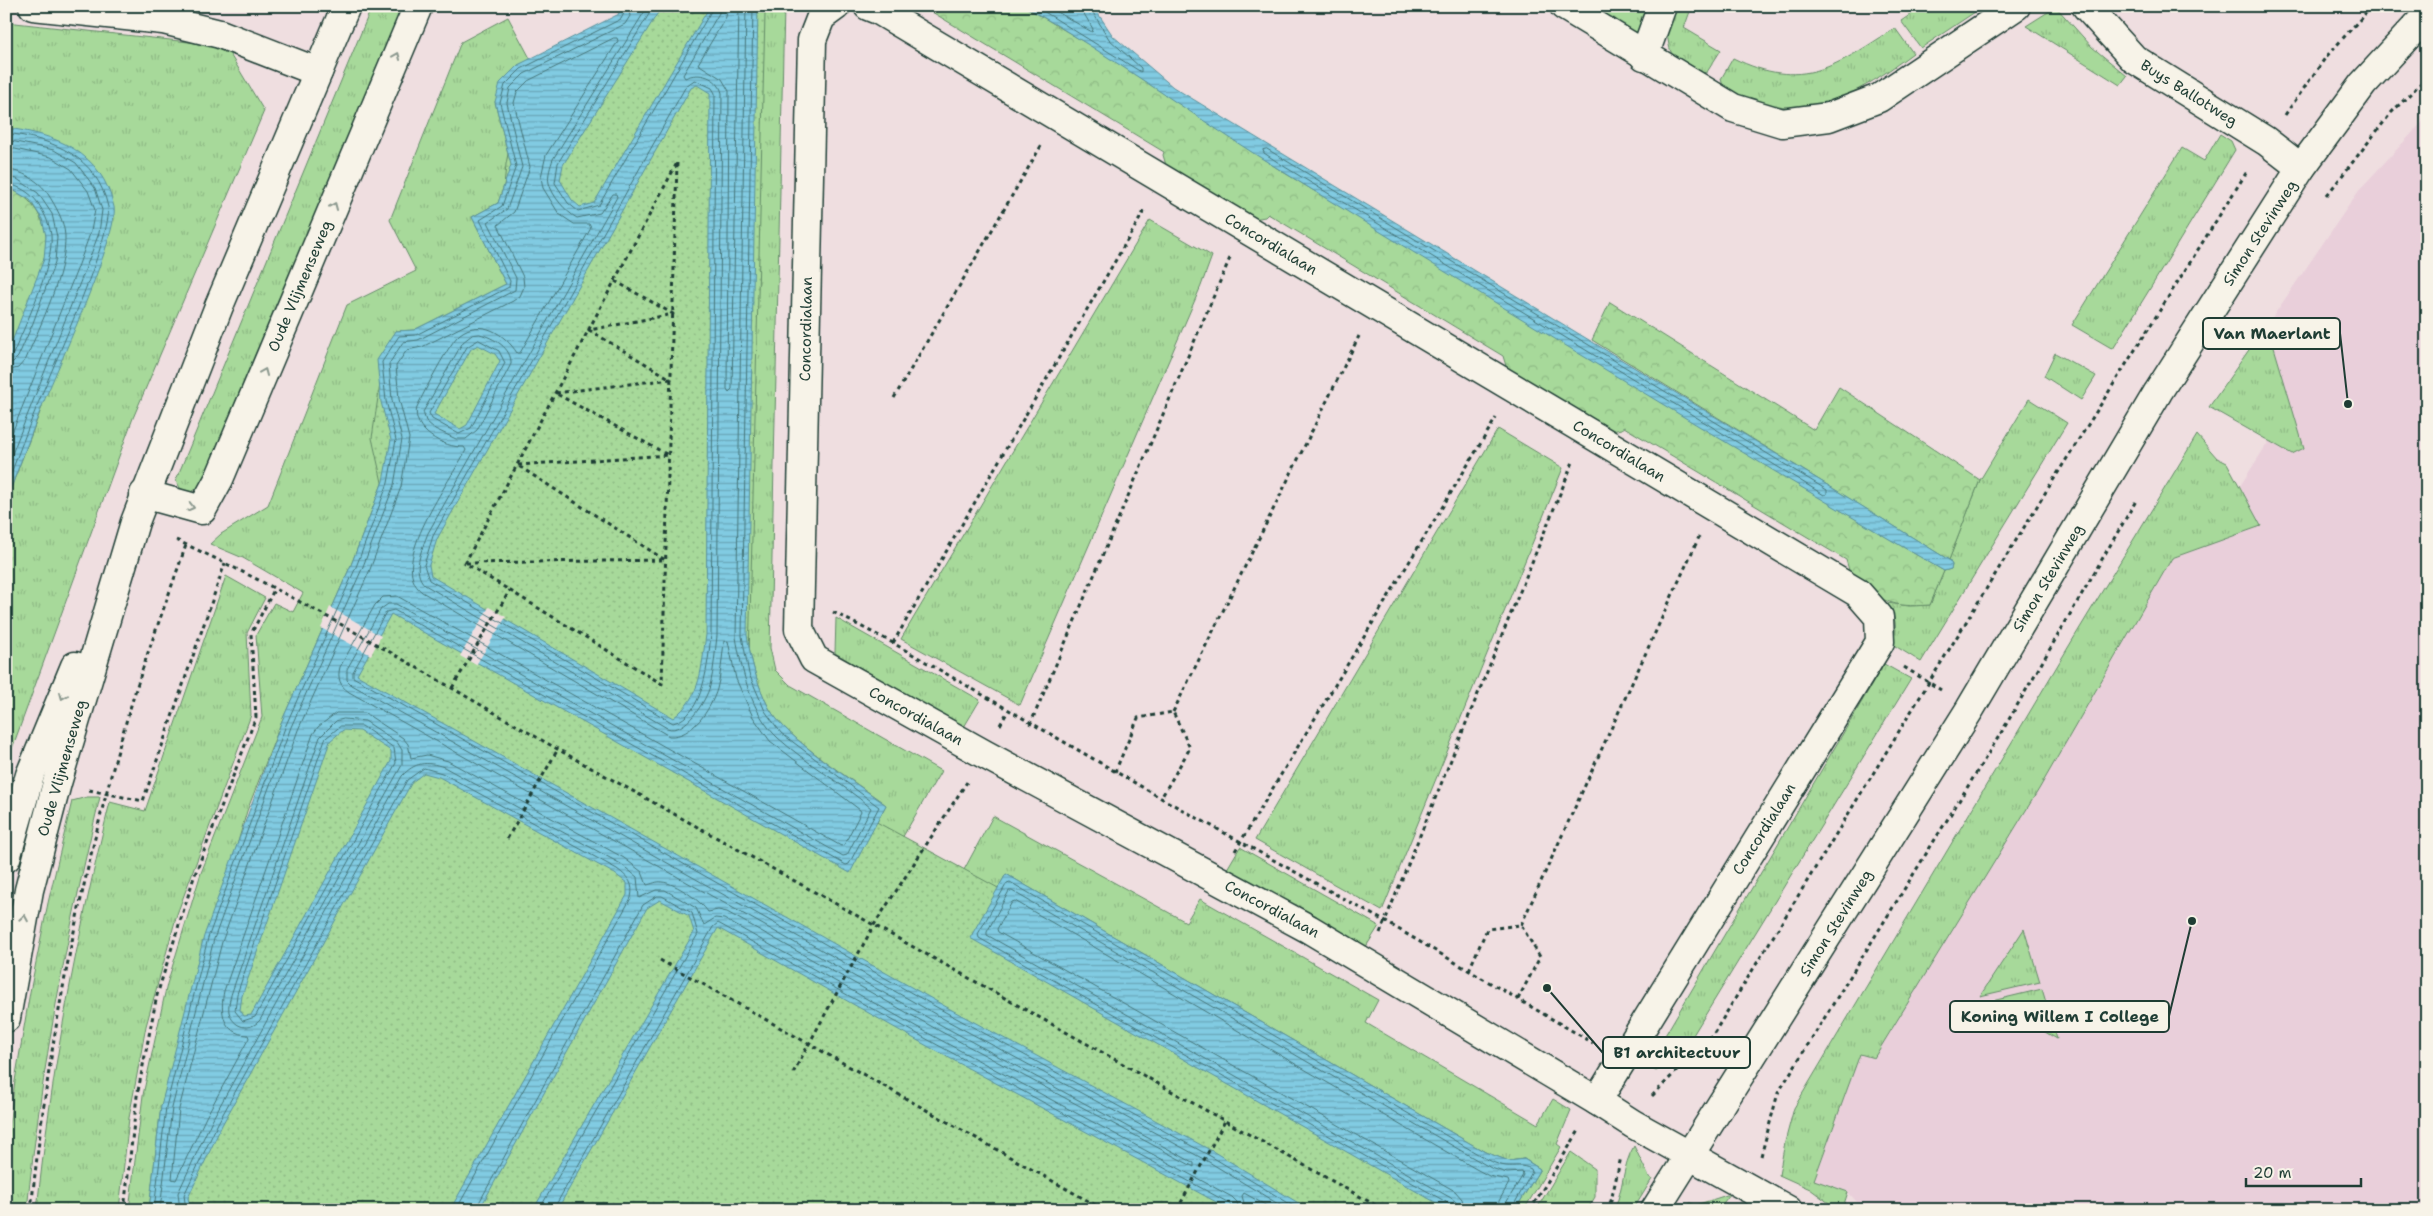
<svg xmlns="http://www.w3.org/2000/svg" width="2433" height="1216" viewBox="0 0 2433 1216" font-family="'Shantell Sans',sans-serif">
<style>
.built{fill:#e9cfda}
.grass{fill:url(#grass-tufts);stroke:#638b67}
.forest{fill:url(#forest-crowns);stroke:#638b67}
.park{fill:url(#park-dots);stroke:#638b67}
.water{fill:url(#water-rules);stroke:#5a929c;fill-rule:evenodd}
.pier{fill:#efdee0}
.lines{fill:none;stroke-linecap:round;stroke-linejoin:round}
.shore{stroke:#46767a;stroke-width:1}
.minor-casing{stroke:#1f3d34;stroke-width:31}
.path{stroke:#1f3d34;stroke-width:3;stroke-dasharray:4 4;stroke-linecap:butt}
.minor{stroke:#f7f3e8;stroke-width:28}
.oneway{stroke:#8b988e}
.labels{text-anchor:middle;stroke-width:5;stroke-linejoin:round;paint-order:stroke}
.street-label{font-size:15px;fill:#1f3d34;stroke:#f7f3e8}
.leader{fill:none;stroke:#1f3d34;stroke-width:2}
.callout-dot{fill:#1f3d34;stroke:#f7f3e8;stroke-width:2}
.callout{fill:#f7f3e8;stroke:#1f3d34;stroke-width:2}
.callout-label{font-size:16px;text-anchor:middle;font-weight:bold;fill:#1f3d34}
</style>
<defs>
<pattern id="grass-tufts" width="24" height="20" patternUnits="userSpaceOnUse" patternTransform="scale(1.25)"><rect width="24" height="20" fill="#a7d99a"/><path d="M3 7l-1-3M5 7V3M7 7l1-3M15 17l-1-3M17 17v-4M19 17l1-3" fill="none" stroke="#8fbb85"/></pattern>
<pattern id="forest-crowns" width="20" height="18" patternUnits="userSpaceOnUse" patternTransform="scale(1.25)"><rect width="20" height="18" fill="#a7d99a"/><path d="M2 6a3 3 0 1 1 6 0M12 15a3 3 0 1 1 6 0" fill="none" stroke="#8fbb85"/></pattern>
<pattern id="park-dots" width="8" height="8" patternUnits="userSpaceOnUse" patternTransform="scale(1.25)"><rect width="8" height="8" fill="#a7d99a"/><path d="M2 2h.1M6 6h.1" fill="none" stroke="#8fbb85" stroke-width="1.8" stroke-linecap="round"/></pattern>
<pattern id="water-rules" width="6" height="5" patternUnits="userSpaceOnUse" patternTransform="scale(1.25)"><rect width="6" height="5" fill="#81cbe2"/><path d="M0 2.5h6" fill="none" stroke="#69a6b8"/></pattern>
</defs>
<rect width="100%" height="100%" fill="#efdee0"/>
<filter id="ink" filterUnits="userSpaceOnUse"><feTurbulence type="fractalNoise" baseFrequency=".02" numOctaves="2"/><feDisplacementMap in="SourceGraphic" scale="10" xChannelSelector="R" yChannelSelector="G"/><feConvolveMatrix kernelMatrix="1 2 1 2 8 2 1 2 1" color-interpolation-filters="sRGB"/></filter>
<g filter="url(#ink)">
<path class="built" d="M 2427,117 L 2427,1210 L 1864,1210 L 1848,1192 L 1814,1180 L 1860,1054 L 1874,1058 L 2039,789 L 2172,558 L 2261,526 L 2240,486 L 2269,441 L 2291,453 L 2248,353 L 2360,189 Z"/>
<g class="grass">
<path d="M 372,6 L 405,6 L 202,486 L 189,493 L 180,488 L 176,480 Z"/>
<path d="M 758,6 L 784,6 L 770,648 L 775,670 L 790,685 L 941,771 L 876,883 L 850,873 L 886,805 C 856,782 786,739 769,708 C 757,685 751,661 747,635 Z"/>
<path d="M 1588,6 L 1649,6 L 1638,38 Z"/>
<path d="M 1670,6 L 1692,6 L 1684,28 L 1721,50 L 1707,72 L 1697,74 C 1691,70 1681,66 1676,61 C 1666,49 1665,20 1670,6 Z"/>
<path d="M 1923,6 L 1984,6 L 1921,48 L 1901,21 Z"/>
<path d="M 2056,7 L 2092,47 L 2127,76 L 2120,85 L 2026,26 Z"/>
<path d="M 508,17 L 531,60 L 518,65 L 495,102 L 511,165 L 498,203 L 472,217 L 506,284 L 414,330 L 396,331 L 381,402 L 383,481 L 351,565 L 281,723 L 247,811 L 161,1106 L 149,1210 L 129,1210 L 143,1095 L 167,984 L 201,873 L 262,717 L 256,635 L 274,603 L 293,612 L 303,593 L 243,558 L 210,544 L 221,534 L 268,505 L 347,305 L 416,271 L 390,220 L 461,42 Z"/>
<path d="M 6,22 L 225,46 L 264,111 L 133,418 L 6,765 L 6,501 L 42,407 L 17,130 L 6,128 Z"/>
<path d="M 1895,28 L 1913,53 C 1871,84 1831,113 1776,106 C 1758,104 1741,96 1724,90 L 1721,79 L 1733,58 C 1803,92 1836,66 1895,28 Z"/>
<path d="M 2220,134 L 2231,141 L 2235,150 L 2113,349 L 2072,325 L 2182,148 L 2204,161 Z"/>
<path d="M 1150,220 L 1212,256 L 1201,286 L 1020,705 L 901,639 Z"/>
<path d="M 2267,324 L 2304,448 L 2292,454 L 2209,407 Z"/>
<path d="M 2055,353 L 2096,376 L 2081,400 L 2044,376 Z"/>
<path d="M 2029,399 L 2067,423 L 1921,662 L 1892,644 C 1898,628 1896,617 1887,603 L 1909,606 L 1930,605 L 1944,571 L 1951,569 L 1952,565 L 1949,560 L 1980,480 Z"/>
<path d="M 1498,429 L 1563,468 L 1382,911 L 1255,840 Z"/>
<path d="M 2197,435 L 2217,458 L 2227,463 L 2261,526 L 2172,558 L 2039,789 L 1874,1058 L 1860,1054 L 1814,1180 L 1848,1192 L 1842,1210 L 1836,1210 L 1833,1206 L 1810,1189 L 1779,1175 L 1785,1142 L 1794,1108 L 2072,641 Z"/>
<path d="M 226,576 L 265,598 L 247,633 L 251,715 L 177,914 L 146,1026 L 129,1118 L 119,1210 L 37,1210 C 51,1072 77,936 110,802 L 145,811 Z"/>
<path d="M 836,618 L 980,700 L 964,727 L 835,653 Z"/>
<path d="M 1884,664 L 1911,679 L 1682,1053 L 1675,1060 L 1656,1071 L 1647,1066 Z"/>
<path d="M 87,797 L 100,797 C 67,933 41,1070 27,1210 L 6,1210 L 6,1147 L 15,1081 L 30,992 L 48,903 L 72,801 Z"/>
<path d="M 993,816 L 1186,922 L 1200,899 L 1378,1000 L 1366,1023 L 1538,1124 L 1553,1099 L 1571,1110 L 1557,1144 L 1561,1147 L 1524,1210 L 1515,1210 L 1539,1169 L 1524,1159 L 1509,1161 L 1485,1152 L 1006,874 L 970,938 L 937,920 Z"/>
<path d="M 1240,847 L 1379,926 L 1362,953 L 1224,874 Z"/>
<path d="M 2024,929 L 2040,982 L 1980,996 Z"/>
<path d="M 2042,989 L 2057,1039 L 1992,1001 Z"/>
<path d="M 1634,1146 L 1649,1177 L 1652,1179 L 1633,1210 L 1614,1210 C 1624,1188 1622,1166 1634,1146 Z"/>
<path d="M 1571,1152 L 1595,1169 L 1595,1197 L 1587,1210 L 1536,1210 Z"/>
<path d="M 1730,1194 L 1718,1210 L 1686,1210 L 1690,1203 L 1696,1205 Z"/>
</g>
<g class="forest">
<path d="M 922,6 L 1024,6 L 1101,52 L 1283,172 L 1829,503 L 1944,571 L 1930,605 C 1890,608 1884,601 1852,580 L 1846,560 L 1624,427 L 1621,429 L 1604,433 L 1509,376 L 1503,356 L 1268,214 L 1265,217 L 1248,220 L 1168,172 L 1163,155 L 1164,152 Z"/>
<path d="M 6,188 C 17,191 28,198 34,207 C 40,216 45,225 46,236 C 49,267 19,327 6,357 Z"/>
<path d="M 1610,302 L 1814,430 L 1839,387 L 1980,480 L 1949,560 L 1592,340 Z"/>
</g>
<path class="park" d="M 633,6 L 768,6 L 765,14 L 748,699 L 788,774 L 1496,1158 L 1509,1161 L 1524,1159 L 1540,1169 L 1515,1210 L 164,1210 L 384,491 L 372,438 L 380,384 L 531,313 L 501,222 L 506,164 L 517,108 Z"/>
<g class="water">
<path d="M 615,6 L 659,6 L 659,11 L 563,165 L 560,180 L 572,200 L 580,207 L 594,203 L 710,6 L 758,6 L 747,635 C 751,661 757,685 769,708 C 786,739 856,783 886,805 L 850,873 L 391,614 L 357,675 L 950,1009 L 1214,1152 L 1310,1210 L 1231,1210 L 929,1047 L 718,928 L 557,1210 L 533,1210 L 694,932 L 689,916 L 660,900 L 647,908 L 479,1210 L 450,1210 L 627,895 L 627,883 L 615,874 L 439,777 L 424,773 L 412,782 L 222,1125 L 188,1198 L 191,1210 L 149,1210 L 161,1106 L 204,936 L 281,723 L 351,565 L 383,481 L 391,440 L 381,402 L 377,360 L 396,331 L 414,330 L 506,284 L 472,217 L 498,203 L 511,165 L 495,102 L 500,83 L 518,65 L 619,14 ZM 697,85 L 710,93 L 706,635 C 701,668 702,696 673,718 L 431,576 L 429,565 L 437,539 L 691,88 ZM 478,345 L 495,354 L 500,361 L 467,425 L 460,429 L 434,414 L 471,349 ZM 343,730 L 360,731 L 391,751 L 391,761 L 251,1015 L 244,1016 L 240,1010 L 242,996 L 330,741 Z"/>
<path d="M 1024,6 L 1093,6 L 1113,36 L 1173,87 L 1852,500 L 1949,560 L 1952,565 L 1951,569 L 1944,571 C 1722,442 1503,308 1285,173 C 1197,119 1114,57 1024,6 Z"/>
<path d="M 6,128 C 56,134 102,152 114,207 C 119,234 56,372 42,406 C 30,437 18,469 6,501 L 6,357 L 44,259 L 46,236 L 42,219 L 30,200 L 13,190 L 6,188 Z"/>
<path d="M 1006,874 L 1485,1152 L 1509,1161 L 1524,1159 L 1540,1169 L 1515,1210 L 1449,1210 L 970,938 Z"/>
</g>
<g class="pier">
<path d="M 330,607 L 381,636 L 371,655 L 321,628 Z"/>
<path d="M 489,607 L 506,617 L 476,665 L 460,656 Z"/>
</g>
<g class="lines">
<g class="shore">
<path d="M 648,6 L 553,159 C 551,165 547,176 549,183 C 552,196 566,212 577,218 L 600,213 L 613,194 L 616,194 L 617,197 L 428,533 C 422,549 411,572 425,585 L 667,728 C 685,735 706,701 710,686 C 714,670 715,652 717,636 L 722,93 C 718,77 699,71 685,78 L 683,75 L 719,13 L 720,6"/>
<path d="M 654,6 L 558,163 L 555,183 L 568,203 L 578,211 L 599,205 L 714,6"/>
<path d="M 728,6 L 726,17 L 698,64 L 722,79 L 729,91 L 727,389 L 729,392 L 732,389 L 739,6"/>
<path d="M 746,6 L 736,637 C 742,672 751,713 778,738 C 807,764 842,783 871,808 L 847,855 L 843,856 L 396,604 L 388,604 L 381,609 L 347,669 L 347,680 L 352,685 L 944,1019 L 1209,1162 L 1288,1210"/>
<path d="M 753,6 L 742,636 L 749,674 L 765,711 L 781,733 L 879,807 L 849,864 L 846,865 L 394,610 L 386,612 L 353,672 L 353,677 L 947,1013 L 1212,1157 L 1300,1210"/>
<path d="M 1035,6 L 1141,72 L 1141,68 L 1109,39 L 1089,6"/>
<path d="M 1047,6 L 1092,32 L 1093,29 L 1083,12 L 1083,6"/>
<path d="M 614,38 L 617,38 L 618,41 L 546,155 L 541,177 L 543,188 L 559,214 L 574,224 L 589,224 L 591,228 L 520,353 L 517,353 C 505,334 481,318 460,334 C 449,343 424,392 417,407 C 411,430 444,448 464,447 L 466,450 C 452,479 386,565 422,592 L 669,736 C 692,738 711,709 717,689 C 721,675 722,658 724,642 L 728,641 L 736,679 L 753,717 L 770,741 L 860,810 L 861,812 L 844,845 L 841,846 L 397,596 L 383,597 L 375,605 L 340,667 C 337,678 340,686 349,692 L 941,1025 L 1194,1163 L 1194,1167 L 938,1030 L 727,912 L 718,910 L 708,912 C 701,901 676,883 662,882 C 657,881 652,884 647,885 L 642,872 L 624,858 L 448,761 L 427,755 L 411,758 L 408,744 L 403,738 L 365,713 L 336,713 L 318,727 L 313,734 L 224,991 C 220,1011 222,1034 248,1035 L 249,1038 L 206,1117 L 176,1180 L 172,1179 L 179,1109 L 222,942 L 298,730 L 369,572 L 401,487 L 409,438 L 399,399 L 396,366 L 407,350 L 422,347 L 513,301 L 520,296 L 524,287 L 523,277 L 498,225 L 514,212 L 530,167 L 514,103 L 517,92 L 528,81 Z"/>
<path d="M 695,80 L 712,88 L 715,93 L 711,635 C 708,661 704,716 673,723 L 429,580 L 424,565 L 433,536 L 686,86 Z"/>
<path d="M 6,133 C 53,139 97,156 108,207 C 114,233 50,373 37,406 C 26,433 16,460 6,487"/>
<path d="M 6,140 L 54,150 L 76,163 L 95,188 L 102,210 L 99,233 L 85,270 L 6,469"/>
<path d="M 6,147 L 51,157 L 71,169 L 88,191 L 95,210 L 91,231 L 78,267 L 6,448"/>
<path d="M 1267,149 L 1827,490 L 1827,494 L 1824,495 L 1285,167 L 1264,153 L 1263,150 Z"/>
<path d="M 6,170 C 21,170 40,181 48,194 C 56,207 64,220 65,236 C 66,274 41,323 26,359 L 18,368 L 6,371"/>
<path d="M 6,177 L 17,179 L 38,193 L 52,214 L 57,237 L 55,262 L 33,323 L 18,357 L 13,362 L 6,363"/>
<path d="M 6,184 C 18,185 31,193 38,203 C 44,213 49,222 51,235 C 54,265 25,326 13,354 L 6,357"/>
<path d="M 480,334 C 494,338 512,348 511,364 L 477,430 L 466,439 L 456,439 L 435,429 L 426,421 L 423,412 L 463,342 L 472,335 Z"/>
<path d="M 479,340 L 499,351 L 505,363 L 471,428 L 459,434 L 432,419 L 429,413 L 467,347 Z"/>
<path d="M 344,719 L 365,721 L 397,742 L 402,750 L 402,765 L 260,1020 C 250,1032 233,1028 229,1012 C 228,1006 230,998 232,992 L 320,737 L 336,721 Z"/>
<path d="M 341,726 L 362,726 L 394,748 L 396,763 L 255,1017 L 243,1021 L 235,1011 L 237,994 L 325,739 Z"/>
<path d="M 154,1210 L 166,1107 L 208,938 L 286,725 L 356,567 L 388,483 L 396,440 L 386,401 L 382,362 L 399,336 L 416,335 L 509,287 L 510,281 L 480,220 L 502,206 L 516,166 L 500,103 L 505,85 L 521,69 L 621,19 L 624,13 L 621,6"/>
<path d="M 160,1210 L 172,1108 L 214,939 L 291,727 L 362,569 L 394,485 L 402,439 L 392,400 L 389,364 L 403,342 L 418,340 L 515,290 L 516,278 L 488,222 L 507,209 L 522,167 L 507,103 L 510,88 L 524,74 L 625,24 L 630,16 L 628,6"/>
<path d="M 180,1210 L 178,1193 L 212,1120 L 402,776 C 415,762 426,761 444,767 L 621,864 L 637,877 L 639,898 L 656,890 L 665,890 L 696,908 L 704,925 L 715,918 L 724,919 L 935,1037 L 1232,1197 L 1237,1202 L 1239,1210"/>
<path d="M 186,1210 L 184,1195 L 218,1123 L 407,780 L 424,768 L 442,773 L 617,869 C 629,878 634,883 631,898 L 456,1210"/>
<path d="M 475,1210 L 643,905 L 657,896 L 662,896 L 692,913 L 698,934 L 539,1210"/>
<path d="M 553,1210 L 713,927 L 718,923 L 932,1042 L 1229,1203 L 1233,1210"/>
<path d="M 1246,1210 L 1242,1196 L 1244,1193 L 1274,1210"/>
<path d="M 1451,1210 L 1448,1203 L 979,938 L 978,934 L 1007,883 L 1010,882 L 1483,1157 C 1490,1161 1498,1165 1506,1166 C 1516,1167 1521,1164 1531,1169 L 1532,1172 L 1511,1210"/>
<path d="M 1457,1210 L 1456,1202 L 1451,1198 L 987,935 L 987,932 L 1009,891 L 1012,891 L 1491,1168 L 1507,1173 L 1522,1172 L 1523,1175 L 1506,1203 L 1505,1210"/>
<path d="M 1465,1210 L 1462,1199 L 1455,1191 L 998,932 L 997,929 L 1012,902 L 1015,901 L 1476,1169 L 1489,1176 L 1508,1180 L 1509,1183 L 1499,1201 L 1497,1210"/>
</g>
<defs>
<g id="minor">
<path d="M 33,6 L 163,20 L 220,34 L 318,72"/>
<path d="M 836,6 L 821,17 L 812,40 L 799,629 L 814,659 L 984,754 L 1309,929 L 1597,1101"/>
<path d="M 868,6 L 878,10 L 1858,593 L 1879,617 L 1880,642 L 1597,1101 L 1633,1124 L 1788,1210"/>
<path d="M 1564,6 L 1733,108 L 1782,123 L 1829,117 L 1879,98 L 2016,6"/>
<path d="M 2086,6 L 2134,59 L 2266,141 L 2301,168"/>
<path d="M 1644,56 L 1662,6"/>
<path d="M 144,494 L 202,510 L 219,479 L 418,6"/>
<path d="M 6,858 L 30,775 L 75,666"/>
<path d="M 6,1018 L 29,890 L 57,783 L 135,522 L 219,306 L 346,6"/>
<path d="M 1655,1210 L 1970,709 L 2158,392 L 2301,168 L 2363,84 L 2427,15"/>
</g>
</defs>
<use href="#minor" class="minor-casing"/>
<g class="path">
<path d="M 2285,115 L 2326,57 L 2372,6"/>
<path d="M 677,163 L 662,684 L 465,563 Z"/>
<path d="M 2327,195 L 2391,113 L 2427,77"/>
<path d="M 894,398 L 1041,146"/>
<path d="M 176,540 C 317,604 448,688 584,764 C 851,912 1118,1061 1384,1210"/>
<path d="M 466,563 L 665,560 L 517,465 L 668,455 L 555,393 L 671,379 L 589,330 L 673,314 L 615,281"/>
<path d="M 833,612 L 893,643 L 1161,798 L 1386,922 L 1593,1043"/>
<path d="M 893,643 L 1146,208"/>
<path d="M 1904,667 L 1941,690"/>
<path d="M 452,688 L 510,590"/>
<path d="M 1173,712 L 1359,336"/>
<path d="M 1000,725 L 1008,711"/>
<path d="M 1030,725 L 1230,258"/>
<path d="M 1115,772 L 1138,718 L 1173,712 L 1190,748 L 1161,798"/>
<path d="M 89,790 L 143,801 L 225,563"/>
<path d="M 507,839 L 558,749"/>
<path d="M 1235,851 L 1496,418"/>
<path d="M 1521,925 L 1699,537"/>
<path d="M 1380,933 L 1573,462"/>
<path d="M 660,960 L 1104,1210"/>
<path d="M 1469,970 L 1487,929 L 1521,925 L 1540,957 L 1518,999"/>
<path d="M 793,1073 L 874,925 L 967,782"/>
<path d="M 1652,1096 L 1714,1033 L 2042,498 L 2248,170"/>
<path d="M 1761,1156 L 1778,1093 L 2004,728 L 2137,499"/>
<path d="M 31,1210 C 49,1038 82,868 132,702 C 148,649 168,598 186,545"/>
<path d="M 124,1210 L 137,1096 L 157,995 L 194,877 L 256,717 L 251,634 L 275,588"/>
<path d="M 1177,1210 L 1225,1121"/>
<path d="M 1530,1210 L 1580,1129"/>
<path d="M 1606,1210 L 1611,1201 L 1621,1157"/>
</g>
<use href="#minor" class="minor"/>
</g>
<defs><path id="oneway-chevron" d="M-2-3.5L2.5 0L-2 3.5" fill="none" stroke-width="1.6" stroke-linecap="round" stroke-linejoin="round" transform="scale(1.25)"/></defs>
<g class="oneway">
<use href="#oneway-chevron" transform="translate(397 56) rotate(-67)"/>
<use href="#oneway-chevron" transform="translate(334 206) rotate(-67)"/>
<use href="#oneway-chevron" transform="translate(264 372) rotate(-67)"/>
<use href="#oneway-chevron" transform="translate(191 507) rotate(14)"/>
<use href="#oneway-chevron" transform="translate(63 696) rotate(112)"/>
<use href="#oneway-chevron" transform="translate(24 918) rotate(-80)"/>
</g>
</g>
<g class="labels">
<g class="street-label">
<text transform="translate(2189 93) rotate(32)" y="5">Buys Ballotweg</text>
<text transform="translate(2260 233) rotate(-57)" y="5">Simon Stevinweg</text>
<text transform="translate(1271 244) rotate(31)" y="5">Concordialaan</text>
<text transform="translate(300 286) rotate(-67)" y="5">Oude Vlijmenseweg</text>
<text transform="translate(806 329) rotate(-89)" y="5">Concordialaan</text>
<text transform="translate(1619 451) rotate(31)" y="5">Concordialaan</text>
<text transform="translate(2048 578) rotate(-59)" y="5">Simon Stevinweg</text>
<text transform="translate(916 716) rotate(29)" y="5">Concordialaan</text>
<text transform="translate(62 768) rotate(-74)" y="5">Oude Vlijmenseweg</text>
<text transform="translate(1764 829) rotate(-58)" y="5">Concordialaan</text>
<text transform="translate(1272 909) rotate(28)" y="5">Concordialaan</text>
<text transform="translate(1836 923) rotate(-58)" y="5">Simon Stevinweg</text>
</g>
</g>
<path class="leader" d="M2348 404L2340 333M2192 921L2169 1016M1547 988L1603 1053"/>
<g class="callout-dot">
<circle cx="2348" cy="404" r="5"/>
<circle cx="2192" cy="921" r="5"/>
<circle cx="1547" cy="988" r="5"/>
</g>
<g class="callout">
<rect x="2203" y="318" width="137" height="31" rx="5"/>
<rect x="1950" y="1001" width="219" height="31" rx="5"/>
<rect x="1603" y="1037" width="147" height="31" rx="5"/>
</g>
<g class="callout-label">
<text x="2272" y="339">Van Maerlant</text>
<text x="2060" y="1022">Koning Willem I College</text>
<text x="1677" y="1058">B1 architectuur</text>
</g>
<rect width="2433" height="1216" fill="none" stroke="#f7f3e8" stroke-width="25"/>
<rect x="12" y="12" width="2408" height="1191" fill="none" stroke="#1f3d34" stroke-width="2" filter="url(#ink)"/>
<path d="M2246 1178v8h115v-8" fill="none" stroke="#1f3d34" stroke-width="2.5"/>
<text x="2253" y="1178" font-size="15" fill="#1f3d34" stroke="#f7f3e8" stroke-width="4" paint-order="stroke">20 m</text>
</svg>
